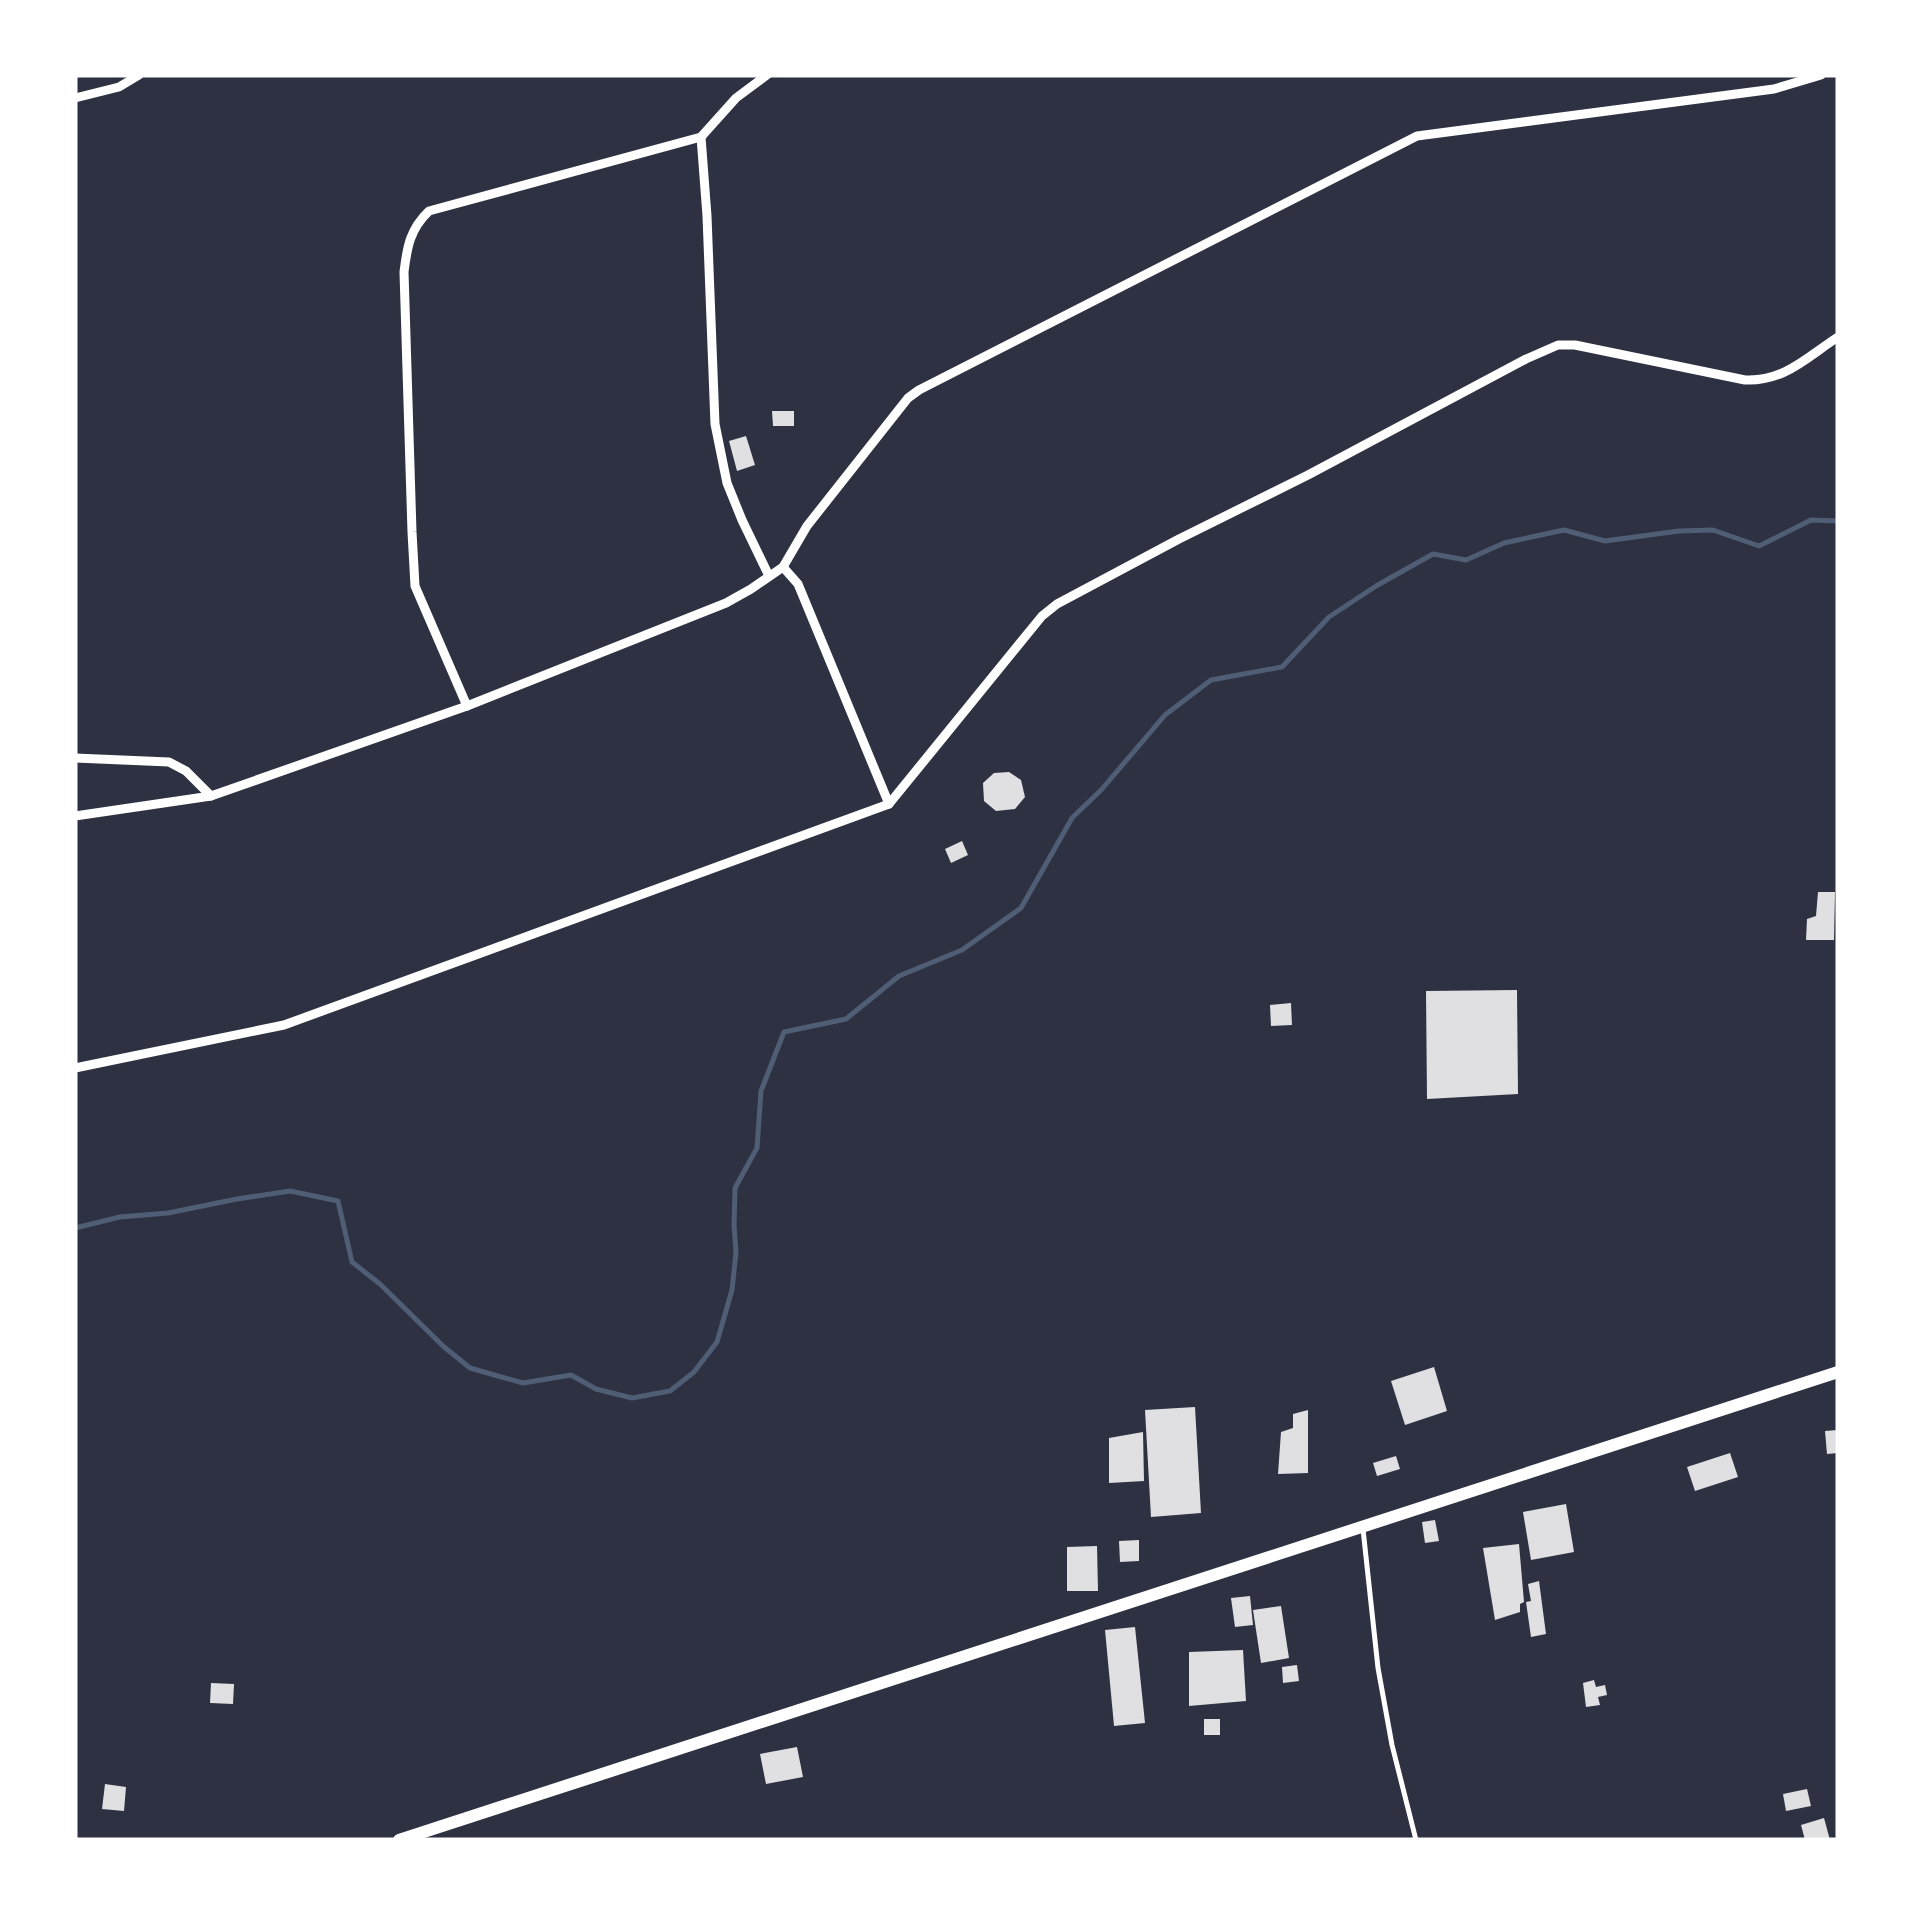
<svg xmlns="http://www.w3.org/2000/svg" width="1913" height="1915" viewBox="0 0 1913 1915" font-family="'Archivo Narrow',sans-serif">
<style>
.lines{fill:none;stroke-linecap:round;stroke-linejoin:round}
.stream{stroke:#4f5d75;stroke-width:5}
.building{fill:#e0e0e3}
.service{stroke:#fff;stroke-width:5}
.minor{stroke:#fff;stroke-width:9}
.secondary{stroke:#fff;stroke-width:12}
</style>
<rect width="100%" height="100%" fill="#2d3142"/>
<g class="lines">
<path class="stream" d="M 75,1228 L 120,1217 L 168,1213 L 237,1199 L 290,1191 L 338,1201 L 352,1262 L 380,1284 L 443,1346 L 470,1368 L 523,1383 L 571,1375 L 596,1389 L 632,1398 L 670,1391 L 694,1372 L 717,1342 L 732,1290 L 736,1252 L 734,1225 L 735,1188 L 757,1148 L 761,1091 L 784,1032 L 846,1019 L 899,976 L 962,950 L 1021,908 L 1072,818 L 1102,789 L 1165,715 L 1211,680 L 1282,667 L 1329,617 L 1376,586 L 1433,554 L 1466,560 L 1504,543 L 1564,530 L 1605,541 L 1679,531 L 1713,530 L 1759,546 L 1811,520 L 1838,521"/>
</g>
<g class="building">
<path d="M 772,411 L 794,411 L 794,426 L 773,426 Z"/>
<path d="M 746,436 L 755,465 L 737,471 L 729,441 Z"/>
<path d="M 1009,772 L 1021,780 L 1025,797 L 1015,809 L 996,811 L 984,801 L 983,783 L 994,773 Z"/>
<path d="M 962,841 L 968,855 L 951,863 L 945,849 Z"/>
<path d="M 1818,892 L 1835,892 L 1834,940 L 1806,940 L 1807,919 L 1816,916 Z"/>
<path d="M 1517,990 L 1518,1094 L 1427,1099 L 1426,991 Z"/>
<path d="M 1291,1003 L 1292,1025 L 1271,1026 L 1270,1005 Z"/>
<path d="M 1434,1367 L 1447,1411 L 1405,1425 L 1391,1381 Z"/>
<path d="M 1195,1407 L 1201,1513 L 1151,1517 L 1145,1410 Z"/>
<path d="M 1308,1410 L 1308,1473 L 1278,1474 L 1281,1432 L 1293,1428 L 1293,1414 Z"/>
<path d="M 1838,1430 L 1838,1453 L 1827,1454 L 1825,1431 Z"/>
<path d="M 1143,1432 L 1144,1481 L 1109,1483 L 1109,1438 Z"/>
<path d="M 1730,1453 L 1738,1477 L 1695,1491 L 1687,1467 Z"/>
<path d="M 1396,1456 L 1400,1469 L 1377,1476 L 1373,1463 Z"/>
<path d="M 1566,1504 L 1574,1552 L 1531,1560 L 1523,1512 Z"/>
<path d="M 1435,1520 L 1439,1541 L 1425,1543 L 1422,1522 Z"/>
<path d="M 1139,1540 L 1139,1561 L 1120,1562 L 1119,1541 Z"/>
<path d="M 1519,1544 L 1524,1602 L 1520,1604 L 1520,1612 L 1495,1620 L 1483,1548 Z"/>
<path d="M 1097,1546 L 1098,1591 L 1067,1591 L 1067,1547 Z"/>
<path d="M 1539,1581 L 1546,1634 L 1531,1637 L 1526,1602 L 1531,1601 L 1528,1584 Z"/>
<path d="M 1250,1596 L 1253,1625 L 1235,1627 L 1231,1598 Z"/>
<path d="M 1281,1606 L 1289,1658 L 1261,1663 L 1253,1610 Z"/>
<path d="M 1135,1627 L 1145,1723 L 1114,1726 L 1105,1630 Z"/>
<path d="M 1243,1650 L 1246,1701 L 1189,1706 L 1189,1652 Z"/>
<path d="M 1297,1665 L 1299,1681 L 1283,1683 L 1282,1667 Z"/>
<path d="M 1594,1680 L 1596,1687 L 1605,1685 L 1607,1695 L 1598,1697 L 1600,1705 L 1586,1707 L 1583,1683 Z"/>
<path d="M 211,1683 L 234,1684 L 233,1704 L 210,1703 Z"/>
<rect x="1204" y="1719" width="16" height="16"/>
<path d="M 797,1747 L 803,1777 L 766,1784 L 760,1754 Z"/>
<path d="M 105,1784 L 126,1787 L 124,1811 L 102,1809 Z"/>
<path d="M 1807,1789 L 1811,1806 L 1786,1811 L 1783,1794 Z"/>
<path d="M 1824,1818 L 1830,1840 L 1805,1840 L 1801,1825 Z"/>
</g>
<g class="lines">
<path class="service" d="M 1363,1529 L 1378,1668 L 1392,1745 L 1416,1840"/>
<g class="minor">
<path d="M 75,98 L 119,87 L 139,75"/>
<path d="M 701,137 L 707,216 L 715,424 L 727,483 L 742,520 L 769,576"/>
<path d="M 783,567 L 798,584 L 889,804"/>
<path d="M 467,706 L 415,586 L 412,532 L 404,272 C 407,247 410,229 429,211 L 701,137 L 736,98 L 767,75"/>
<path d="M 75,758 L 169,762 L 186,771 L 211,796"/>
<path d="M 75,816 L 211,796 L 467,706 L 726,603 L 751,589 L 783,567 L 807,526 L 908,398 L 919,390 L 1417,136 L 1774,89 L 1821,75"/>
<path d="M 75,1068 L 284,1025 L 889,804 L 1042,616 L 1057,604 L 1179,539 L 1308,475 L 1526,359 L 1558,345 L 1575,345 L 1745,380 C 1784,382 1807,357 1838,337"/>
</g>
<path class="secondary" d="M 399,1840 L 1838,1372"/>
</g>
<rect width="1913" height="1915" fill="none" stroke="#ffffff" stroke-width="155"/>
</svg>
